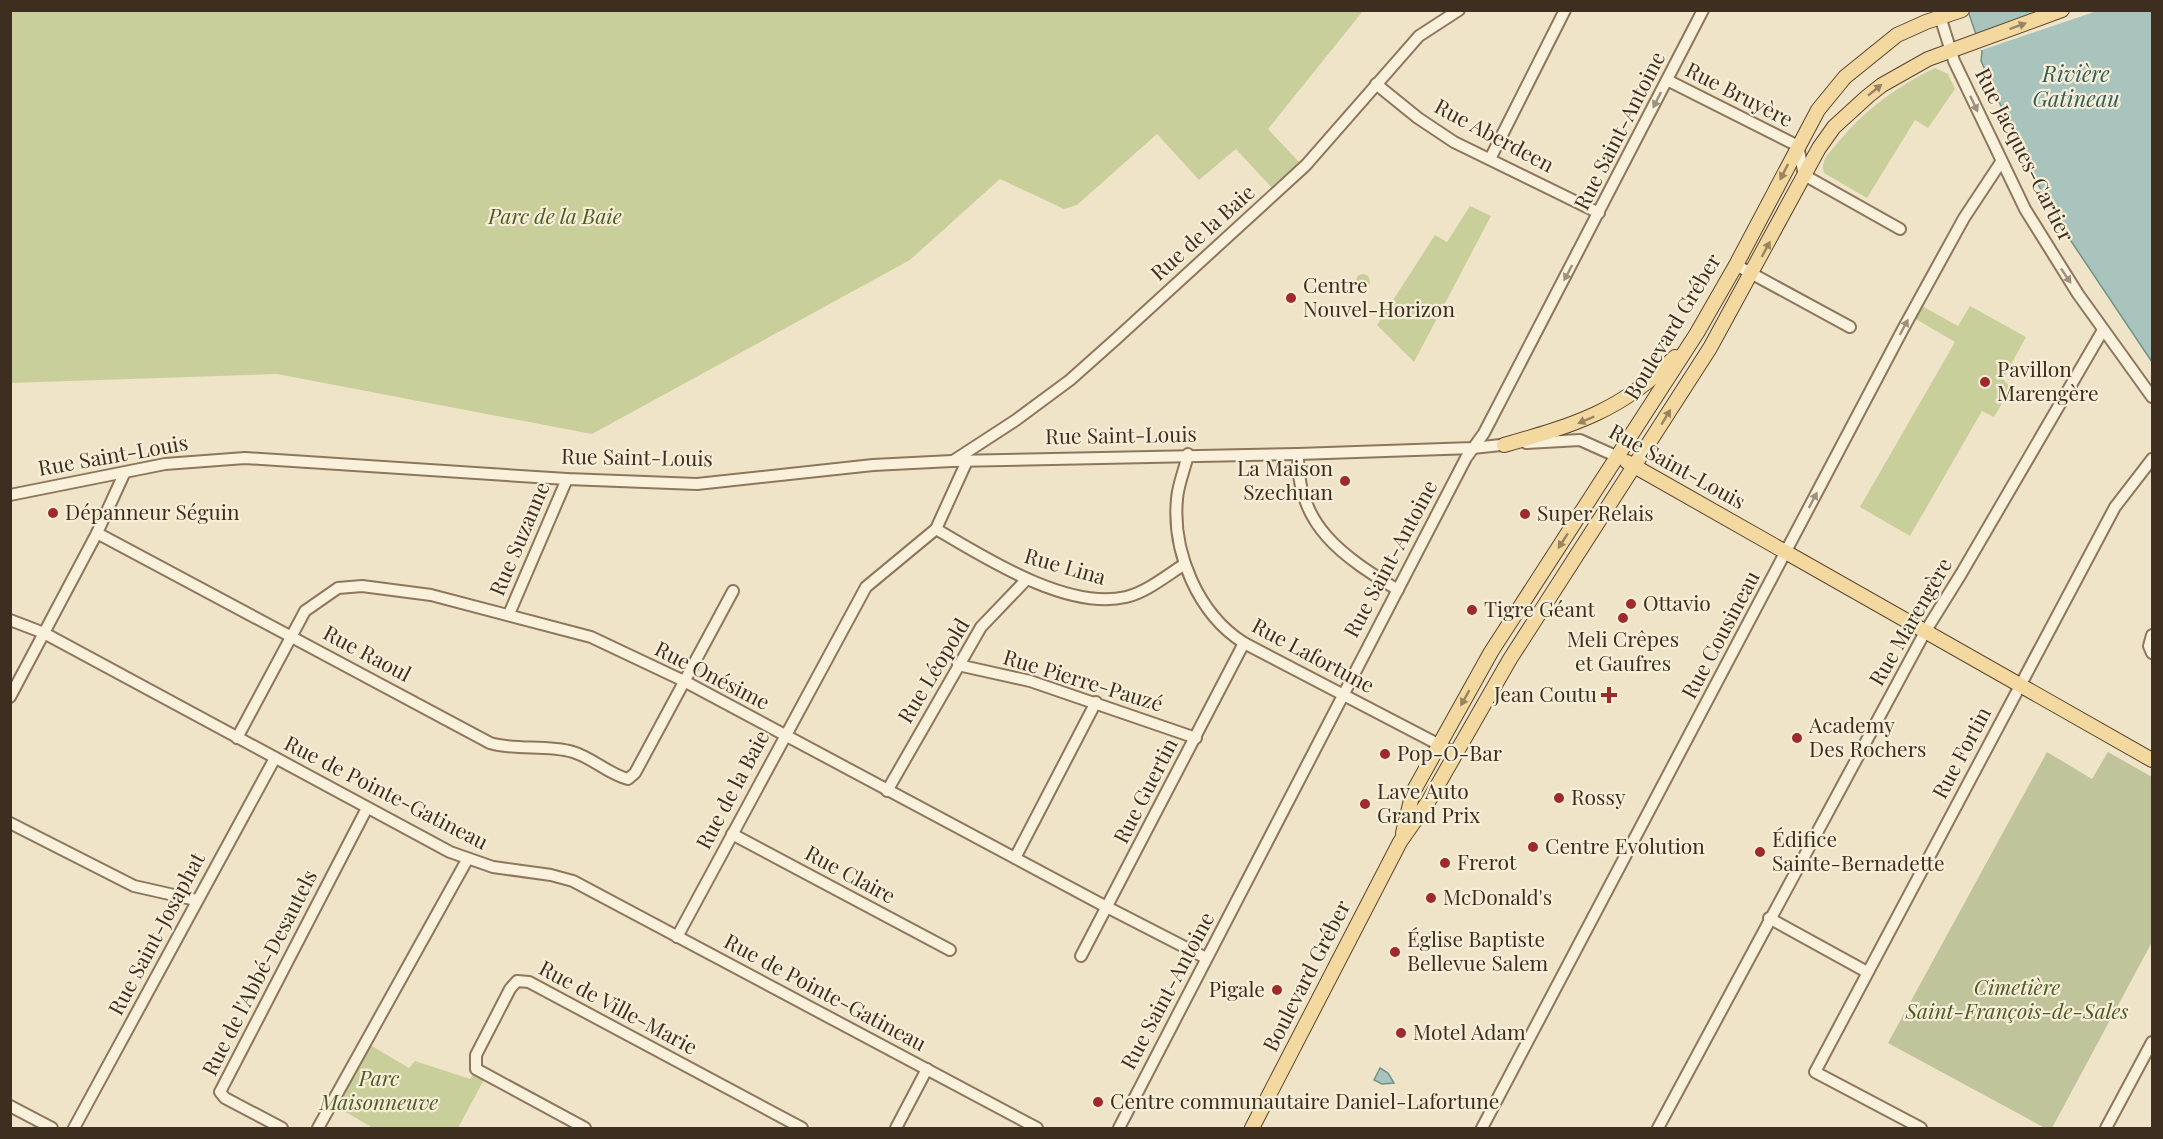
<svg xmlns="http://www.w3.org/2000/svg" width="2163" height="1139" viewBox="0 0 2163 1139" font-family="'Playfair Display',serif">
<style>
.green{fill:#c9cf9b}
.cemetery{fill:#bfc49a}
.water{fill:#a9c4bc;stroke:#6f938a;stroke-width:1.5}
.pier{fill:#f0e4c8}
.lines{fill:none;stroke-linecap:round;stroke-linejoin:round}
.minor-casing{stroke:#8d765c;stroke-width:14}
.major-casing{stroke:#5b4430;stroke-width:16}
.minor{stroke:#faf1dc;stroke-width:10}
.major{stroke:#f3d9a0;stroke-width:14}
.oneway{fill:#988460}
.oneway2{fill:#9c907e}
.poi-dot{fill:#9e2a2b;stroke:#f7eed8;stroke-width:2}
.labels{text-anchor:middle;stroke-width:4.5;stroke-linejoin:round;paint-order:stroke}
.street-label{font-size:21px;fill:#3d2e20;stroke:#f7eed8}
.park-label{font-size:21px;font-style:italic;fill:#4d5a26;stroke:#f7eed8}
.poi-label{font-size:21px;fill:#3d2e20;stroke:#f7eed8;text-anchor:start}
.water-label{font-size:22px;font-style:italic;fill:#2f5d5a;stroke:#f7eed8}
</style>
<rect width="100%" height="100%" fill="#f0e4c8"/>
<g class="green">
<path d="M 10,11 L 11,10 L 1363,11 L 1268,129 L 1299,162 L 1271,187 L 1236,149 L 1199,180 L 1157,134 L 1077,205 L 1064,209 L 1000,179 L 910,260 L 592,434 L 277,374 L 11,383 Z"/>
<path d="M 1935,68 L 1948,74 L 1955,89 L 1928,128 L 1915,120 L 1867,198 L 1824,173 C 1820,161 1829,153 1836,145 C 1863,111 1896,87 1935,68 Z"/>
<path d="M 1470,206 L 1491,216 L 1414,362 L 1377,325 L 1435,235 L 1447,242 Z"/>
<circle cx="1363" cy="281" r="7"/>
<path d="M 1922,306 L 1958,326 L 1970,306 L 2026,337 L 2003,379 L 2011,388 L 1994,417 L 1982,411 L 1910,536 L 1860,507 L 1955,342 L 1914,318 Z"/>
<path d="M 365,1042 L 409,1068 L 415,1061 L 470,1079 L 476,1069 L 486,1076 L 458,1128 L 373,1128 L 332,1104 Z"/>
</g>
<path class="cemetery" d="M 2047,752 L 2092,779 L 2108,752 L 2152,777 L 2152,942 L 2052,1128 L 2045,1128 L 1888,1043 Z"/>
<g class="water">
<path d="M 1968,11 L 2152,11 L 2152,362 L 2065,232 L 2026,163 L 1981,61 L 1982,52 Z"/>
<path d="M 1380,1068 L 1388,1073 L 1394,1083 L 1382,1084 L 1374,1080 Z"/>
</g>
<path class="pier" d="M 2042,11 L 2097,11 L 1979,51 L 1973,35 Z"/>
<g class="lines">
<defs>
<g id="minor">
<path d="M 1938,10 L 1954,61 L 2025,209 L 2078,294 L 2152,397"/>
<path d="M 1667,80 L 1798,146 L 1804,175 L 1900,229"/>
<path d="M 1376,84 L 1418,118 L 1454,142 L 1599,213"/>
<path d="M 1490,159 L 1565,10"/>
<path d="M 1736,265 L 1850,327"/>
<path d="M 1526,443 L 1580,440 L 1618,457"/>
<path d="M 1188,454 C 1185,469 1178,484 1177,499 C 1172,552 1198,614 1244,643 L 1455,753"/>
<path d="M 1298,454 C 1296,526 1344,557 1398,590"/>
<path d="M 953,461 L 1016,420 L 1070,380 L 1116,339 L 1306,165 L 1419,36 L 1459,10"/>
<path d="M 10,495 L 165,464 L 245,458 L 567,479 L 697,484 L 873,465 L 952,461 L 1298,454 L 1473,448 L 1510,444"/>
<path d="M 936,529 C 984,557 1067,611 1126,597 C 1147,592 1167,575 1185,564"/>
<path d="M 97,533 L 490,743 C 517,751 546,744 573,752 C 593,758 608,774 628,779 L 635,773 L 733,591"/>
<path d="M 509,614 L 567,479"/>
<path d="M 10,620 L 44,633 L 450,852 L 493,867 L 551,875 L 573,881 L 1037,1128"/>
<path d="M 2152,635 L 2149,646 L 2152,653"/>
<path d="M 958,665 L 1030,681 L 1196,738"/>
<path d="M 10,697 L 97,533 L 124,474"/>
<path d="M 237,738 L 305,611 L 338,588 L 362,586 L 431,595 L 591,637 L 684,681 L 1099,903 L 1206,958"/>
<path d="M 887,791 L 981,627 L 1027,579"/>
<path d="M 10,823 L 134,886 L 196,900"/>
<path d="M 732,834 L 950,950"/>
<path d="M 1015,858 L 1096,702"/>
<path d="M 1769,918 L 1867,972"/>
<path d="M 677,937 L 866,587 L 936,529 L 967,461"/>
<path d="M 1081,956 L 1244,643"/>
<path d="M 10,1106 L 52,1128"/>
<path d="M 74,1128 L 275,758"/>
<path d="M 282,1128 L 225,1098 L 220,1092 L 367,808"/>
<path d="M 318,1128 L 467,860"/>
<path d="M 585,1128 L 476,1069 L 476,1055 L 510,989 L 517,981 L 529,982 L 802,1128"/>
<path d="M 896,1128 L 927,1069"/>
<path d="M 1119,1128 L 1466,458 L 1484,433 L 1703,10"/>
<path d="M 1482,1128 L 1903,329 L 1964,218 L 2001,162"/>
<path d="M 1658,1128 L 1925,632 L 1961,574 L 2103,330"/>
<path d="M 1921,1128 L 1815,1072 L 2115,507 L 2152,459"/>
<path d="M 2106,1128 L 2152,1042"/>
</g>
<g id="major">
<path d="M 1504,445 C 1574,425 1622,411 1675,357"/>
<path d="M 1627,462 L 2152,760"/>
<path d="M 1403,833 L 1413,792 L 1491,652 L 1697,333 L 1736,265 L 1818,110 L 1845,77 L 1897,35 L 1926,22 L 1962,10"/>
<path d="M 1252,1128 L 1400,842 L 1428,802 L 1510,659 L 1710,348 L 1819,148 L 1834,127 L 1868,96 L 1882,85 L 1928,59 L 2062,10"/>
</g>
</defs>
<use href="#minor" class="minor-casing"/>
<use href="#major" class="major-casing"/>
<use href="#minor" class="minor"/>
<use href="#major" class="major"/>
</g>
<defs><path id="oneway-solid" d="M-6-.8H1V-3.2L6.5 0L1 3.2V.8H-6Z" transform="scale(1.5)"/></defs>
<g class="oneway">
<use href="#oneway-solid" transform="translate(2018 26) rotate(-20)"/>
<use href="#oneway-solid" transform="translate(1875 90) rotate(-39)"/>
<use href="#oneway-solid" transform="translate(1784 172) rotate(117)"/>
<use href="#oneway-solid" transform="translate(1766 249) rotate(-62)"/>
<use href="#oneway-solid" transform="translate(1666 417) rotate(-59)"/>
<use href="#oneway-solid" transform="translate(1586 420) rotate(157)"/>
<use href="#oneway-solid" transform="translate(1563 541) rotate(123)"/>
<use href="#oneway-solid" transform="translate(1465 698) rotate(119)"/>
</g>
<g class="oneway2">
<use href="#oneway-solid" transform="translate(1657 100) rotate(117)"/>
<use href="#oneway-solid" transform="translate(1974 104) rotate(65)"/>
<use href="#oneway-solid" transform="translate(1568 273) rotate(118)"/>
<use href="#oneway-solid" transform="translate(2066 276) rotate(56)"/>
<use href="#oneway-solid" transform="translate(1904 327) rotate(-62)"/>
<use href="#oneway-solid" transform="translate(1813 500) rotate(-62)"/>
</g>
<g class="poi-dot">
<circle cx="1291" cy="298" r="6"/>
<circle cx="1985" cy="382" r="6"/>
<circle cx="1345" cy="481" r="6"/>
<circle cx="53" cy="513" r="6"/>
<circle cx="1525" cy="514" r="6"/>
<circle cx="1631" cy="604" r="6"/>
<circle cx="1472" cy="610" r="6"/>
<circle cx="1623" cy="618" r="6"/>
<path d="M1606 686h6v6h6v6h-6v6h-6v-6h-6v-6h6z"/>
<circle cx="1797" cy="738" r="6"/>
<circle cx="1385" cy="754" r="6"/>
<circle cx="1559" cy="798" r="6"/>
<circle cx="1365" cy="804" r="6"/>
<circle cx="1533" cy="847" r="6"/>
<circle cx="1760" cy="852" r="6"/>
<circle cx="1445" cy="863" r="6"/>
<circle cx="1431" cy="898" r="6"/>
<circle cx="1395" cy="952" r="6"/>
<circle cx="1277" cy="990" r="6"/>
<circle cx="1401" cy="1033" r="6"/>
<circle cx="1098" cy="1102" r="6"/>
</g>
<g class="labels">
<g class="street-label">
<text transform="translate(1739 95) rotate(27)" y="7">Rue Bruyère</text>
<text transform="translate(1620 131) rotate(-63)" y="7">Rue Saint-Antoine</text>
<text transform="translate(1494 136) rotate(28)" y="7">Rue Aberdeen</text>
<text transform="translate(2024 155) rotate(63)" y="7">Rue Jacques-Cartier</text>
<text transform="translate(1203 233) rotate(-42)" y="7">Rue de la Baie</text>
<text transform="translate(1673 327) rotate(-59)" y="7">Boulevard Gréber</text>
<text transform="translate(1121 436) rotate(-1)" y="7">Rue Saint-Louis</text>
<text transform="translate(113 456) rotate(-10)" y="7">Rue Saint-Louis</text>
<text transform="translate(637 458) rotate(1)" y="7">Rue Saint-Louis</text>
<text transform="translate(1677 467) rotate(29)" y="7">Rue Saint-Louis</text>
<text transform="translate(520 539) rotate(-67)" y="7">Rue Suzanne</text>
<text transform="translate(1391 559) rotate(-62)" y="7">Rue Saint-Antoine</text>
<text transform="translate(1065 567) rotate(16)" y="7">Rue Lina</text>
<text transform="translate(1911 622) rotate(-60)" y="7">Rue Marengère</text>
<text transform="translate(1721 635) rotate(-62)" y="7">Rue Cousineau</text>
<text transform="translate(367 654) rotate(28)" y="7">Rue Raoul</text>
<text transform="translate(1313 656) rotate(28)" y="7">Rue Lafortune</text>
<text transform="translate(934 671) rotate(-59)" y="7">Rue Léopold</text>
<text transform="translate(712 676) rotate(27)" y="7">Rue Onésime</text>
<text transform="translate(1083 681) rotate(17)" y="7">Rue Pierre-Pauzé</text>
<text transform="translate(1962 753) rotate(-62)" y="7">Rue Fortin</text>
<text transform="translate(733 790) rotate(-62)" y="7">Rue de la Baie</text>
<text transform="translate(1146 791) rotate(-63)" y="7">Rue Guertin</text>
<text transform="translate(386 793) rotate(27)" y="7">Rue de Pointe-Gatineau</text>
<text transform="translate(850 875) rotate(28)" y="7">Rue Claire</text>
<text transform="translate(157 934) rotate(-62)" y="7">Rue Saint-Josaphat</text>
<text transform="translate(260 973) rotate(-63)" y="7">Rue de l'Abbé-Desautels</text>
<text transform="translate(1307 976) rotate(-63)" y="7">Boulevard Gréber</text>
<text transform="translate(1168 991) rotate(-62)" y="7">Rue Saint-Antoine</text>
<text transform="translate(825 993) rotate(28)" y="7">Rue de Pointe-Gatineau</text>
<text transform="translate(618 1008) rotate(28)" y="7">Rue de Ville-Marie</text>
</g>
<g class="park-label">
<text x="555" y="224">Parc de la Baie</text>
<text x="2017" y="995">Cimetière<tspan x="2017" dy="24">Saint-François-de-Sales</tspan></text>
<text x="379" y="1086">Parc<tspan x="379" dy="24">Maisonneuve</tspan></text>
</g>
<g class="poi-label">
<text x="1303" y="293">Centre<tspan x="1303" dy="24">Nouvel-Horizon</tspan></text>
<text x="1997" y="377">Pavillon<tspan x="1997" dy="24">Marengère</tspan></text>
<text x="1333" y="476" text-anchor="end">La Maison<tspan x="1333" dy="24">Szechuan</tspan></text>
<text x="65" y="520">Dépanneur Séguin</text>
<text x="1537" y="521">Super Relais</text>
<text x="1643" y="611">Ottavio</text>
<text x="1484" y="617">Tigre Géant</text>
<text x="1623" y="647" text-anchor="middle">Meli Crêpes<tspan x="1623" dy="24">et Gaufres</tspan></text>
<text x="1597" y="702" text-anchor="end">Jean Coutu</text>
<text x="1809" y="733">Academy<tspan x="1809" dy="24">Des Rochers</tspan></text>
<text x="1397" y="761">Pop-O-Bar</text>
<text x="1377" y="799">Lave Auto<tspan x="1377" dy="24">Grand Prix</tspan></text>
<text x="1571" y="805">Rossy</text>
<text x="1772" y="847">Édifice<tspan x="1772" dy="24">Sainte-Bernadette</tspan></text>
<text x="1545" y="854">Centre Evolution</text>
<text x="1457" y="870">Frerot</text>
<text x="1443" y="905">McDonald's</text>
<text x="1407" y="947">Église Baptiste<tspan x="1407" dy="24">Bellevue Salem</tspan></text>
<text x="1265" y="997" text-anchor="end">Pigale</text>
<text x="1413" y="1040">Motel Adam</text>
<text x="1110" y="1109">Centre communautaire Daniel-Lafortune</text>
</g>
<g class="water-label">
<text x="2076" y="82">Rivière<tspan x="2076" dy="25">Gatineau</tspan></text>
</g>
</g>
<rect width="2163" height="1139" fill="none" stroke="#3d2e20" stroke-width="24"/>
</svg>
